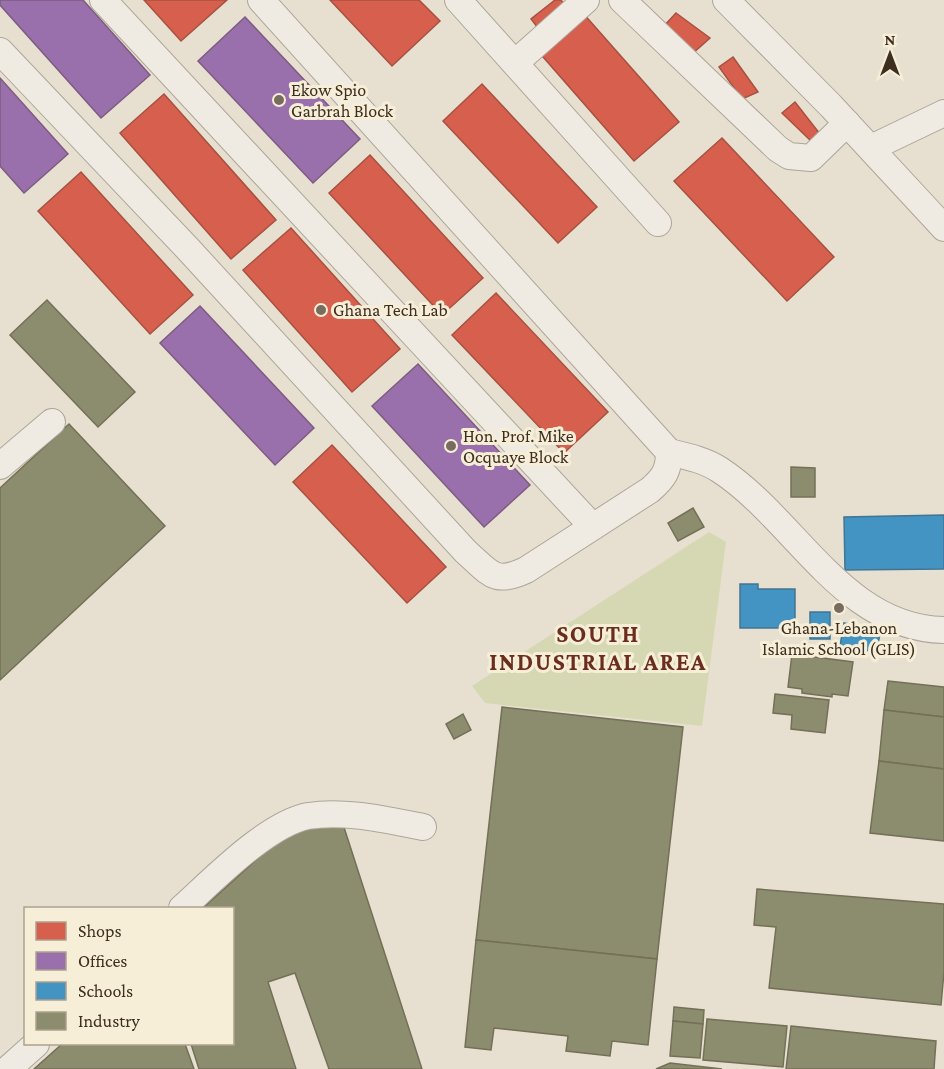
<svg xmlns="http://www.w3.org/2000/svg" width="944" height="1069" viewBox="0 0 944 1069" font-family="'Crimson Pro',serif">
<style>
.green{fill:#d6d7b3}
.shops{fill:#d6604d;stroke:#a85140;stroke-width:1.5}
.offices{fill:#9970ab;stroke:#7d5c81;stroke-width:1.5}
.schools{fill:#4393c3;stroke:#417592;stroke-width:1.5}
.industry{fill:#8c8c6e;stroke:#747057;stroke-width:1.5}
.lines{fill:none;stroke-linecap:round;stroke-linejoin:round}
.minor-casing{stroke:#ada599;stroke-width:28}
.minor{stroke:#efebe3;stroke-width:26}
.poi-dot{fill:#786c5e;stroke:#f7eed8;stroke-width:2}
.labels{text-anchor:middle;stroke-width:6;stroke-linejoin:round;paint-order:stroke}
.poi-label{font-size:18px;fill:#3d2e20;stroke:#f7eed8;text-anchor:start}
.district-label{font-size:24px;font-weight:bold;letter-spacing:1.5px;fill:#6b2e1e;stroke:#f7eed8}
</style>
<rect width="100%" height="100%" fill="#e7e0d1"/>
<path class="green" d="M 709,532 L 726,542 L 702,726 L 485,703 L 472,686 Z"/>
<g class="shops">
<path d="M 144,0 L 227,0 L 181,41 Z"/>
<path d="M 330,0 L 419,0 L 440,21 L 392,66 Z"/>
<path d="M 555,0 L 561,0 L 569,10 L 541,32 L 531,19 Z"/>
<path d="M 582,12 L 679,122 L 634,161 L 537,50 Z"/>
<path d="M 676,13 L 710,38 L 692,54 L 663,27 Z"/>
<path d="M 733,57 L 758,92 L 742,99 L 719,67 Z"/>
<path d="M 482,84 L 597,207 L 558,243 L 443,121 Z"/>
<path d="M 164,94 L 276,220 L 231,259 L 120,133 Z"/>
<path d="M 795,102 L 820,134 L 813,143 L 782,113 Z"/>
<path d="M 722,138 L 834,257 L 787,301 L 674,181 Z"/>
<path d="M 370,155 L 483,278 L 442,315 L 329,193 Z"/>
<path d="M 81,172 L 193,295 L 150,334 L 38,211 Z"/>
<path d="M 291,228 L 400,349 L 352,392 L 243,270 Z"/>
<path d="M 496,293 L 608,412 L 564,453 L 452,335 Z"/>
<path d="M 332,445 L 446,567 L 407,603 L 293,482 Z"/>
</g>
<g class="offices">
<path d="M 0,0 L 83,0 L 150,75 L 101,118 L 0,5 Z"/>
<path d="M 245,17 L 360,139 L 313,183 L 198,61 Z"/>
<path d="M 0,78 L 68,154 L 24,193 L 0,166 Z"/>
<path d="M 200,306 L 314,428 L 275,465 L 160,343 Z"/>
<path d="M 418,364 L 530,485 L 484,527 L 372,406 Z"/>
</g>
<g class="schools">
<path d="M 944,515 L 944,569 L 845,570 L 844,517 Z"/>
<path d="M 740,584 L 758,584 L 758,589 L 795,589 L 795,628 L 740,628 Z"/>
<rect x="810" y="612" width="20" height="27"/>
<path d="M 844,623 L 881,630 L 876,652 L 840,646 Z"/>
</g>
<g class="industry">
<path d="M 47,300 L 135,392 L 98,427 L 10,335 Z"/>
<path d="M 69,424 L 165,526 L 0,680 L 0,488 Z"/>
<path d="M 791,467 L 815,468 L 815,497 L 791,497 Z"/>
<path d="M 693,508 L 704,527 L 678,541 L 668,523 Z"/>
<path d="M 792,654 L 853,662 L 848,696 L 832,694 L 832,697 L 802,693 L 802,689 L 788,687 Z"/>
<path d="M 888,681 L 944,687 L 944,717 L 884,710 Z"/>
<path d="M 775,694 L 829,700 L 825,733 L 791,729 L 792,715 L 773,713 Z"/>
<path d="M 502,707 L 683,727 L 657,959 L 476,940 Z"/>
<path d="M 884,710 L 944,717 L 944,769 L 879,761 Z"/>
<path d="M 463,714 L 471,730 L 454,739 L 446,724 Z"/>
<path d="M 879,761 L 944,769 L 944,841 L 870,833 Z"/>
<path d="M 341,818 L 422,1069 L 329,1069 L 295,973 L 268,982 L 296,1069 L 199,1069 L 191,1044 L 232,1044 L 232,908 L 203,908 L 279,839 Z"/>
<path d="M 757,889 L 944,904 L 944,972 L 941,1005 L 769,988 L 776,927 L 754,925 Z"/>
<path d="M 476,940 L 657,959 L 648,1045 L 612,1041 L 610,1056 L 566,1051 L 568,1036 L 494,1028 L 491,1050 L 465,1047 Z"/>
<path d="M 674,1007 L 704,1010 L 703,1024 L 673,1021 Z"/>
<path d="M 707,1019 L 787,1026 L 783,1067 L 703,1060 Z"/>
<path d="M 673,1021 L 703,1024 L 700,1058 L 670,1056 Z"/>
<path d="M 791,1026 L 936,1041 L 934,1069 L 786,1069 Z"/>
<path d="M 62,1044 L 185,1044 L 194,1069 L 34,1069 Z"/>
<path d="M 670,1063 L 722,1069 L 656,1069 Z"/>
</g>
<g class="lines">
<defs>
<g id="minor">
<path d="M 103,0 L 592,526"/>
<path d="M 458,0 L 658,223"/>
<path d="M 622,0 L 778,149 L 789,156 L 811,158 L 847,123"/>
<path d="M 726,0 L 831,106 L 944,228"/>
<path d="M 0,51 L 189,250 L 466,552 C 490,573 494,585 526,570 L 650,490 C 664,478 669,470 669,452 L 261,0"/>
<path d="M 515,63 L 586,0"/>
<path d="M 871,148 L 944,113"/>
<path d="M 669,452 C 686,456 705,460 720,470 C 796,520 843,628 944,630"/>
<path d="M 0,466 L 52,422"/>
<path d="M 182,908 C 213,880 267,824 308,816 C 346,810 386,820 423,827"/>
<path d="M 8,1069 L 36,1044"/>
</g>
</defs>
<use href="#minor" class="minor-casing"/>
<use href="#minor" class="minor"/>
</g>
<g class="poi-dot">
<circle cx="279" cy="100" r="6"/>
<circle cx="321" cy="310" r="6"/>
<circle cx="451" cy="446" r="6"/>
<circle cx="839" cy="608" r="6"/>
</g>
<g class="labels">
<g class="poi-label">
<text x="291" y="96">Ekow Spio<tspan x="291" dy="21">Garbrah Block</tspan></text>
<text x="333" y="316">Ghana Tech Lab</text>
<text x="463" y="442">Hon. Prof. Mike<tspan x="463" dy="21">Ocquaye Block</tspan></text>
<text x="839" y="634" text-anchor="middle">Ghana-Lebanon<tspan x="839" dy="21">Islamic School (GLIS)</tspan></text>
</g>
<g class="district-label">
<text x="598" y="642">SOUTH<tspan x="598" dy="28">INDUSTRIAL AREA</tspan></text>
</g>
</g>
<rect x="24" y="907" width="210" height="138" fill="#f7eed8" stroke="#ada18e" stroke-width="1.5"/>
<rect x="36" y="922" width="30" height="18" fill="#d6604d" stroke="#ada18e" stroke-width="1.5"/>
<text x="78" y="937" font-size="18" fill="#3d2e20">Shops</text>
<rect x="36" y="952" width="30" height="18" fill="#9970ab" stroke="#ada18e" stroke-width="1.5"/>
<text x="78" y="967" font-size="18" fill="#3d2e20">Offices</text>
<rect x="36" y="982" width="30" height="18" fill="#4393c3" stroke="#ada18e" stroke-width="1.5"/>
<text x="78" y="997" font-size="18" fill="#3d2e20">Schools</text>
<rect x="36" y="1012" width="30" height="18" fill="#8c8c6e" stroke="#ada18e" stroke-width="1.5"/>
<text x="78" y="1027" font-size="18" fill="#3d2e20">Industry</text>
<g transform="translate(890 54)" stroke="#f7eed8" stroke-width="4.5" paint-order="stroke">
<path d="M0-4.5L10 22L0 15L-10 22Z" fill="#3d2e20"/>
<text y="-9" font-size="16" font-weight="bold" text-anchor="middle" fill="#3d2e20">N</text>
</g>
</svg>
